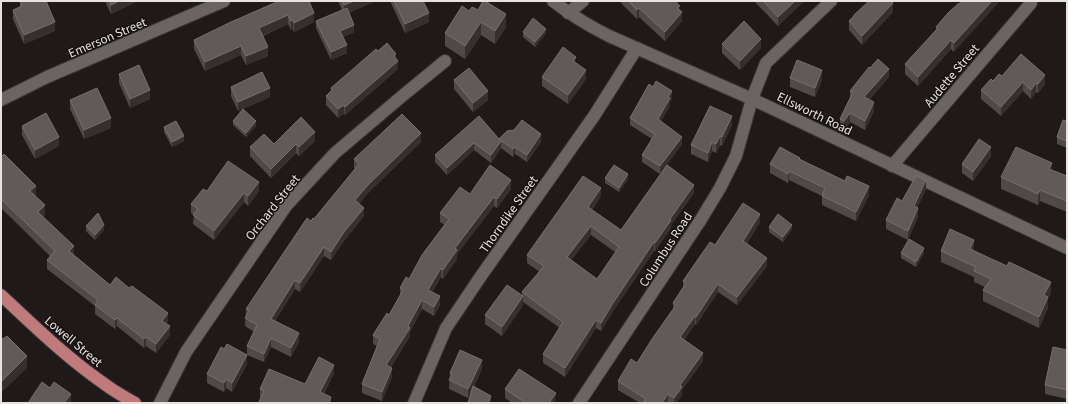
<svg xmlns="http://www.w3.org/2000/svg" width="1068" height="404" viewBox="0 0 1068 404" font-family="'Source Sans 3',sans-serif">
<style>
.lines{fill:none;stroke-linecap:round;stroke-linejoin:round}
.street-casing{stroke:#3a3736;stroke-width:14}
.primary-casing{stroke:#3a3736;stroke-width:14}
.street{stroke:#6a6462;stroke-width:12}
.primary{stroke:#c07a7b;stroke-width:12}
.wall{fill:#4f4a49;fill-rule:evenodd}
.shaded-wall{fill:#35302f}
.building{fill:#605b59;stroke:#75706e;fill-rule:evenodd}
.labels{text-anchor:middle;stroke-width:3;stroke-linejoin:round;paint-order:stroke}
.street-label{font-size:13px;fill:#e7e3e2;stroke:#161110}
</style>
<rect width="100%" height="100%" fill="#1f1a19"/>
<g class="lines">
<defs>
<g id="street">
<path d="M 553,1 C 571,15 589,26 609,36 L 752,99 L 1067,248"/>
<path d="M 568,13 L 583,1"/>
<path d="M 1,100 L 47,77 L 224,1"/>
<path d="M 892,166 L 1031,3"/>
<path d="M 160,403 L 186,352 L 286,206 L 335,153 L 401,97 L 445,61"/>
<path d="M 414,403 L 446,328 L 481,276 L 594,116 L 637,48"/>
<path d="M 579,403 L 700,221 L 720,188 L 736,156 L 752,99 L 766,63 L 831,1"/>
</g>
<path id="primary" d="M 1,295 C 34,326 68,359 106,385 C 115,392 125,397 135,403"/>
</defs>
<use href="#street" class="street-casing"/>
<use href="#primary" class="primary-casing"/>
<use href="#street" class="street"/>
<use href="#primary" class="primary"/>
</g>
<g class="wall">
<path d="M 20,1 L 55,31 L 24,44 L 13,19 L 13,10 L 20,7 Z"/>
<path d="M 105,1 L 138,1 L 111,14 Z"/>
<path d="M 279,1 L 314,22 L 294,32 L 293,29 L 291,30 L 288,24 L 263,36 L 268,56 L 246,65 L 241,55 L 205,71 L 194,49 L 194,40 Z"/>
<path d="M 338,1 L 375,1 L 349,13 L 354,32 L 343,37 L 347,53 L 331,60 L 316,28 L 316,21 L 342,10 Z"/>
<path d="M 390,1 L 423,1 L 429,22 L 405,33 Z"/>
<path d="M 621,1 L 680,1 L 677,4 L 680,10 L 682,21 L 665,41 L 639,17 L 637,19 L 621,3 Z"/>
<path d="M 754,1 L 804,1 L 778,26 Z"/>
<path d="M 959,3 L 954,52 L 951,49 L 918,86 L 905,74 L 905,64 L 936,30 L 936,27 Z"/>
<path d="M 469,11 L 506,27 L 495,44 L 481,35 L 465,59 L 445,46 L 445,33 Z"/>
<path d="M 893,12 L 862,45 L 849,30 L 849,21 L 854,17 L 854,15 Z"/>
<path d="M 523,32 L 546,33 L 535,47 L 523,37 Z"/>
<path d="M 722,44 L 761,48 L 740,70 L 722,53 Z"/>
<path d="M 378,51 L 396,58 L 398,69 L 345,115 L 344,113 L 338,118 L 326,105 L 326,96 L 331,92 L 331,88 Z"/>
<path d="M 576,64 L 586,79 L 568,104 L 542,86 L 542,77 Z"/>
<path d="M 870,68 L 889,77 L 869,100 L 874,111 L 865,130 L 850,122 L 844,130 L 840,128 L 840,119 L 850,98 L 850,91 Z"/>
<path d="M 119,74 L 150,99 L 130,108 L 119,83 Z"/>
<path d="M 1002,76 L 1045,84 L 1038,93 L 1036,92 L 1031,99 L 1023,91 L 1001,116 L 981,99 L 981,90 L 993,81 Z"/>
<path d="M 790,78 L 822,80 L 815,97 L 790,87 Z"/>
<path d="M 454,80 L 488,100 L 473,112 L 454,89 Z"/>
<path d="M 231,87 L 270,97 L 238,111 L 231,96 Z"/>
<path d="M 672,99 L 670,101 L 670,106 L 661,121 L 682,144 L 660,174 L 642,162 L 642,155 L 652,139 L 630,125 L 630,118 Z"/>
<path d="M 70,100 L 111,128 L 84,139 L 70,109 Z"/>
<path d="M 479,116 L 499,139 L 541,142 L 527,162 L 515,154 L 513,157 L 501,148 L 491,163 L 474,150 L 447,175 L 435,162 L 435,155 Z"/>
<path d="M 233,121 L 256,126 L 246,137 L 233,125 Z"/>
<path d="M 1067,121 L 1067,148 L 1057,144 L 1057,137 Z"/>
<path d="M 732,125 L 722,146 L 720,145 L 716,153 L 712,151 L 708,162 L 691,154 L 691,145 Z"/>
<path d="M 22,126 L 59,146 L 35,159 L 22,135 Z"/>
<path d="M 164,127 L 184,141 L 172,147 L 164,132 Z"/>
<path d="M 315,141 L 299,156 L 296,153 L 271,178 L 250,156 L 250,147 Z"/>
<path d="M 421,142 L 367,194 L 359,204 L 364,216 L 344,241 L 331,260 L 324,256 L 300,292 L 295,289 L 275,321 L 299,342 L 291,357 L 271,347 L 264,362 L 247,355 L 247,346 L 254,332 L 245,326 L 246,309 L 311,221 L 314,219 L 355,169 L 354,168 L 354,159 Z"/>
<path d="M 991,156 L 973,181 L 962,173 L 962,164 Z"/>
<path d="M 1,157 L 36,195 L 35,196 L 45,214 L 43,216 L 74,255 L 110,285 L 168,322 L 166,324 L 170,335 L 156,353 L 146,346 L 144,348 L 117,326 L 115,329 L 95,314 L 95,306 L 47,269 L 47,260 L 50,256 L 1,208 Z"/>
<path d="M 800,159 L 869,195 L 856,221 L 822,205 L 822,196 L 789,180 L 788,183 L 770,173 L 770,164 Z"/>
<path d="M 1052,170 L 1067,176 L 1067,212 L 1040,201 L 1038,205 L 1001,189 L 1001,177 Z"/>
<path d="M 605,178 L 628,179 L 619,192 L 605,183 Z"/>
<path d="M 511,189 L 497,208 L 494,206 L 477,228 L 457,254 L 457,259 L 443,279 L 441,277 L 432,292 L 440,305 L 434,316 L 422,309 L 410,332 L 410,336 L 391,367 L 392,377 L 382,401 L 362,393 L 362,384 L 377,346 L 373,344 L 373,335 L 389,315 L 400,296 L 400,288 L 409,279 L 445,225 L 440,222 L 440,213 L 470,194 Z"/>
<path d="M 926,189 L 917,208 L 918,217 L 908,240 L 886,229 L 886,220 L 902,201 Z"/>
<path d="M 207,191 L 259,191 L 248,206 L 244,202 L 214,240 L 193,224 L 194,215 L 191,213 L 191,204 Z"/>
<path d="M 694,193 L 671,225 L 671,228 L 655,251 L 654,251 L 613,311 L 601,331 L 596,328 L 565,377 L 543,363 L 543,354 L 560,328 L 523,302 L 523,305 L 502,336 L 485,324 L 485,315 L 522,295 L 522,292 L 540,272 L 527,263 L 527,255 L 601,196 L 592,210 L 621,230 ZM 591,235 L 615,252 L 597,279 L 571,260 Z"/>
<path d="M 760,222 L 747,243 L 767,266 L 737,305 L 718,292 L 696,325 L 695,324 L 684,340 L 703,361 L 682,390 L 682,395 L 676,403 L 670,403 L 668,402 L 668,403 L 640,403 L 618,390 L 618,381 L 637,363 L 673,310 L 673,303 L 683,288 L 683,281 L 715,245 Z"/>
<path d="M 86,226 L 104,230 L 95,240 L 86,231 Z"/>
<path d="M 769,227 L 792,229 L 783,242 L 769,232 Z"/>
<path d="M 941,251 L 974,251 L 973,251 L 1051,293 L 1048,298 L 1048,308 L 1039,328 L 983,301 L 983,290 L 985,287 L 974,282 L 974,277 L 941,262 Z"/>
<path d="M 901,253 L 924,253 L 916,267 L 901,258 Z"/>
<path d="M 224,349 L 247,364 L 232,392 L 226,388 L 224,392 L 207,383 L 207,374 Z"/>
<path d="M 1067,350 L 1067,399 L 1045,394 L 1045,385 Z"/>
<path d="M 482,369 L 474,386 L 491,403 L 472,389 L 468,398 L 449,389 L 450,373 Z"/>
<path d="M 334,373 L 324,394 L 331,403 L 259,403 L 260,398 L 260,389 L 305,384 Z"/>
<path d="M 505,389 L 556,402 L 555,403 L 512,403 L 505,398 Z"/>
</g>
<g class="shaded-wall">
<path d="M 119,1 L 138,1 L 111,14 L 111,5 Z"/>
<path d="M 354,1 L 375,1 L 344,15 L 344,5 Z"/>
<path d="M 672,1 L 680,1 L 672,8 Z"/>
<path d="M 795,1 L 804,1 L 778,26 L 778,17 Z"/>
<path d="M 992,1 L 1000,1 L 954,52 L 954,43 Z"/>
<path d="M 893,3 L 893,12 L 862,45 L 862,36 Z"/>
<path d="M 639,8 L 639,17 L 637,19 L 637,10 Z"/>
<path d="M 682,12 L 682,21 L 665,41 L 665,32 Z"/>
<path d="M 314,13 L 314,22 L 294,32 L 294,23 Z"/>
<path d="M 429,13 L 429,22 L 405,33 L 405,24 Z"/>
<path d="M 506,14 L 506,27 L 495,44 L 495,31 Z"/>
<path d="M 288,15 L 288,24 L 259,37 L 259,28 Z"/>
<path d="M 293,20 L 293,29 L 291,30 L 291,21 Z"/>
<path d="M 55,22 L 55,31 L 24,44 L 24,35 Z"/>
<path d="M 481,22 L 481,35 L 465,59 L 465,46 Z"/>
<path d="M 354,25 L 354,32 L 340,38 L 340,31 Z"/>
<path d="M 546,29 L 546,33 L 535,47 L 535,42 Z"/>
<path d="M 761,39 L 761,48 L 740,70 L 740,61 Z"/>
<path d="M 951,40 L 951,49 L 918,86 L 918,77 Z"/>
<path d="M 347,45 L 347,53 L 331,60 L 331,52 Z"/>
<path d="M 241,46 L 241,55 L 205,71 L 205,62 Z"/>
<path d="M 268,47 L 268,56 L 246,65 L 246,56 Z"/>
<path d="M 396,54 L 396,62 L 398,61 L 398,69 L 345,115 L 345,107 Z"/>
<path d="M 576,57 L 576,66 L 573,61 Z"/>
<path d="M 889,69 L 889,77 L 864,106 L 864,97 Z"/>
<path d="M 586,70 L 586,79 L 568,104 L 568,95 Z"/>
<path d="M 822,70 L 822,80 L 815,97 L 815,88 Z"/>
<path d="M 1045,75 L 1045,84 L 1038,93 L 1038,84 Z"/>
<path d="M 1023,82 L 1023,91 L 1001,116 L 1001,107 Z"/>
<path d="M 1036,83 L 1036,92 L 1031,99 L 1031,90 Z"/>
<path d="M 270,88 L 270,97 L 238,111 L 238,102 Z"/>
<path d="M 150,90 L 150,99 L 130,108 L 130,99 Z"/>
<path d="M 488,91 L 488,100 L 473,112 L 473,103 Z"/>
<path d="M 672,91 L 672,99 L 670,101 L 670,106 L 658,126 L 658,119 Z"/>
<path d="M 874,102 L 874,111 L 865,130 L 865,121 Z"/>
<path d="M 344,105 L 344,113 L 338,118 L 338,109 Z"/>
<path d="M 850,113 L 850,122 L 844,130 L 844,121 Z"/>
<path d="M 732,116 L 732,125 L 722,146 L 722,137 Z"/>
<path d="M 111,118 L 111,128 L 84,139 L 84,130 Z"/>
<path d="M 256,121 L 256,126 L 246,137 L 246,133 Z"/>
<path d="M 315,132 L 315,141 L 299,156 L 299,147 Z"/>
<path d="M 421,133 L 421,142 L 367,194 L 355,209 L 355,200 L 367,186 Z"/>
<path d="M 541,134 L 541,142 L 527,162 L 527,155 Z"/>
<path d="M 184,136 L 184,141 L 172,147 L 172,142 Z"/>
<path d="M 720,136 L 720,145 L 716,153 L 716,144 Z"/>
<path d="M 59,137 L 59,146 L 35,159 L 35,150 Z"/>
<path d="M 682,137 L 682,144 L 660,174 L 660,166 Z"/>
<path d="M 501,141 L 501,149 L 491,163 L 491,155 Z"/>
<path d="M 712,142 L 712,151 L 708,162 L 708,153 Z"/>
<path d="M 474,143 L 474,150 L 447,175 L 447,168 Z"/>
<path d="M 296,144 L 296,153 L 271,178 L 271,169 Z"/>
<path d="M 515,147 L 515,154 L 513,157 L 513,149 Z"/>
<path d="M 991,147 L 991,156 L 973,181 L 973,172 Z"/>
<path d="M 1052,163 L 1052,175 L 1049,169 Z"/>
<path d="M 789,171 L 789,180 L 788,183 L 788,174 Z"/>
<path d="M 628,174 L 628,179 L 619,192 L 619,188 Z"/>
<path d="M 511,180 L 511,189 L 497,208 L 497,199 Z"/>
<path d="M 926,180 L 926,189 L 914,215 L 914,206 Z"/>
<path d="M 259,182 L 259,191 L 248,206 L 248,196 Z"/>
<path d="M 694,185 L 694,193 L 671,225 L 671,228 L 655,251 L 655,243 L 670,219 Z"/>
<path d="M 36,186 L 36,195 L 30,200 L 30,191 Z"/>
<path d="M 869,186 L 869,195 L 856,221 L 856,212 Z"/>
<path d="M 601,188 L 601,196 L 588,215 L 588,207 Z"/>
<path d="M 1040,190 L 1040,201 L 1038,205 L 1038,194 Z"/>
<path d="M 244,193 L 244,202 L 214,240 L 214,231 Z"/>
<path d="M 494,197 L 494,206 L 457,254 L 457,259 L 443,279 L 443,270 L 455,248 Z"/>
<path d="M 45,205 L 45,214 L 38,221 L 38,212 Z"/>
<path d="M 364,208 L 364,216 L 344,241 L 331,260 L 331,252 L 344,232 Z"/>
<path d="M 918,208 L 918,217 L 908,240 L 908,231 Z"/>
<path d="M 760,214 L 760,222 L 743,249 L 743,241 Z"/>
<path d="M 104,225 L 104,230 L 95,240 L 95,235 Z"/>
<path d="M 792,225 L 792,229 L 783,242 L 783,237 Z"/>
<path d="M 591,226 L 591,235 L 567,266 L 567,257 Z"/>
<path d="M 974,240 L 974,251 L 970,260 L 970,249 Z"/>
<path d="M 654,242 L 654,251 L 613,311 L 601,331 L 601,323 L 613,303 Z"/>
<path d="M 74,246 L 74,255 L 69,260 L 69,251 Z"/>
<path d="M 324,247 L 324,256 L 300,292 L 300,283 Z"/>
<path d="M 924,248 L 924,253 L 916,267 L 916,262 Z"/>
<path d="M 767,258 L 767,266 L 737,305 L 737,297 Z"/>
<path d="M 441,268 L 441,277 L 428,299 L 428,290 Z"/>
<path d="M 295,280 L 295,289 L 271,327 L 271,319 Z"/>
<path d="M 1051,282 L 1051,293 L 1048,298 L 1048,308 L 1039,328 L 1039,317 L 1044,295 Z"/>
<path d="M 718,284 L 718,292 L 696,325 L 696,317 Z"/>
<path d="M 440,296 L 440,305 L 434,316 L 434,307 Z"/>
<path d="M 523,296 L 523,305 L 502,336 L 502,327 Z"/>
<path d="M 422,300 L 422,309 L 410,332 L 410,336 L 386,374 L 386,365 Z"/>
<path d="M 168,313 L 168,322 L 162,330 L 162,321 Z"/>
<path d="M 695,316 L 695,324 L 680,345 L 680,337 Z"/>
<path d="M 117,318 L 117,326 L 115,329 L 115,320 Z"/>
<path d="M 596,320 L 596,328 L 565,377 L 565,368 Z"/>
<path d="M 170,326 L 170,335 L 156,353 L 156,344 Z"/>
<path d="M 299,333 L 299,342 L 291,357 L 291,348 Z"/>
<path d="M 146,337 L 146,346 L 144,348 L 144,339 Z"/>
<path d="M 271,338 L 271,347 L 264,362 L 264,354 Z"/>
<path d="M 703,353 L 703,361 L 682,390 L 682,395 L 676,403 L 674,403 L 674,398 L 680,385 Z"/>
<path d="M 247,355 L 247,364 L 232,392 L 232,383 Z"/>
<path d="M 27,356 L 27,368 L 1,393 L 1,382 Z"/>
<path d="M 482,360 L 482,369 L 468,398 L 468,389 Z"/>
<path d="M 334,365 L 334,373 L 320,401 L 320,392 Z"/>
<path d="M 392,368 L 392,377 L 382,401 L 382,392 Z"/>
<path d="M 226,379 L 226,388 L 224,392 L 224,383 Z"/>
<path d="M 556,393 L 555,403 L 549,403 Z"/>
<path d="M 71,394 L 71,403 L 64,403 Z"/>
<path d="M 668,394 L 668,403 L 662,403 Z"/>
<path d="M 491,396 L 491,403 L 488,403 L 488,402 Z"/>
<path d="M 331,397 L 331,403 L 329,403 Z"/>
</g>
<g class="building">
<path d="M 20,1 L 46,1 L 55,22 L 24,35 L 13,10 L 22,6 Z"/>
<path d="M 110,1 L 119,1 L 111,5 Z"/>
<path d="M 279,1 L 309,1 L 314,13 L 294,23 L 293,20 L 291,21 L 288,15 L 259,28 L 268,47 L 246,56 L 241,46 L 205,62 L 194,40 L 231,22 Z"/>
<path d="M 342,1 L 354,1 L 344,5 Z"/>
<path d="M 394,1 L 423,1 L 429,13 L 405,24 Z"/>
<path d="M 483,1 L 485,1 L 506,14 L 495,31 L 481,22 L 465,46 L 445,33 L 462,6 L 469,11 L 472,7 L 478,10 Z"/>
<path d="M 628,1 L 674,1 L 680,6 L 677,8 L 682,12 L 665,32 L 639,8 L 637,10 Z"/>
<path d="M 763,1 L 795,1 L 778,17 Z"/>
<path d="M 869,1 L 891,1 L 893,3 L 862,36 L 849,21 L 854,16 L 854,15 Z"/>
<path d="M 962,1 L 992,1 L 954,43 L 951,40 L 918,77 L 905,64 L 938,28 L 936,27 L 948,13 L 959,3 L 960,4 Z"/>
<path d="M 347,8 L 354,25 L 340,31 L 347,45 L 331,52 L 316,21 Z"/>
<path d="M 533,18 L 546,29 L 535,42 L 523,32 Z"/>
<path d="M 744,21 L 761,39 L 740,61 L 722,44 Z"/>
<path d="M 387,43 L 396,54 L 394,56 L 398,61 L 345,107 L 344,105 L 338,109 L 326,96 L 332,90 L 331,88 L 376,49 L 378,51 Z"/>
<path d="M 563,47 L 576,57 L 573,61 L 586,70 L 568,95 L 542,77 Z"/>
<path d="M 1021,54 L 1045,75 L 1038,84 L 1036,83 L 1031,90 L 1023,82 L 1001,107 L 981,90 L 991,79 L 993,81 L 999,74 L 1002,76 Z"/>
<path d="M 878,59 L 889,69 L 864,97 L 874,102 L 865,121 L 850,113 L 844,121 L 840,119 L 853,92 L 850,91 L 869,67 L 870,68 Z"/>
<path d="M 797,60 L 822,70 L 815,88 L 790,78 Z"/>
<path d="M 139,65 L 150,90 L 130,99 L 119,74 Z"/>
<path d="M 469,68 L 488,91 L 473,103 L 454,80 Z"/>
<path d="M 262,72 L 270,88 L 238,102 L 231,87 Z"/>
<path d="M 656,81 L 672,91 L 668,97 L 670,98 L 658,119 L 682,137 L 660,166 L 642,155 L 655,134 L 630,118 L 649,84 L 653,87 Z"/>
<path d="M 97,88 L 111,118 L 84,130 L 70,100 Z"/>
<path d="M 710,106 L 732,116 L 722,137 L 720,136 L 716,144 L 712,142 L 708,153 L 691,145 Z"/>
<path d="M 243,109 L 256,121 L 246,133 L 233,121 Z"/>
<path d="M 46,113 L 59,137 L 35,150 L 22,126 Z"/>
<path d="M 402,114 L 421,133 L 367,186 L 355,200 L 364,208 L 344,232 L 331,252 L 324,247 L 300,283 L 295,280 L 271,319 L 299,333 L 291,348 L 271,338 L 264,354 L 247,346 L 257,325 L 245,318 L 249,311 L 246,309 L 307,218 L 311,221 L 313,218 L 314,219 L 359,164 L 354,159 Z"/>
<path d="M 479,116 L 499,139 L 507,131 L 514,130 L 522,120 L 541,134 L 527,155 L 515,147 L 513,149 L 499,139 L 501,141 L 491,155 L 474,143 L 447,168 L 435,155 Z"/>
<path d="M 301,117 L 315,132 L 299,147 L 296,144 L 271,169 L 250,147 L 264,134 L 274,144 Z"/>
<path d="M 1063,120 L 1067,121 L 1067,141 L 1057,137 Z"/>
<path d="M 176,121 L 184,136 L 172,142 L 164,127 Z"/>
<path d="M 979,139 L 991,147 L 973,172 L 962,164 Z"/>
<path d="M 780,147 L 800,158 L 799,159 L 845,181 L 847,176 L 869,186 L 856,212 L 822,196 L 825,188 L 789,171 L 788,174 L 770,164 Z"/>
<path d="M 1016,147 L 1052,163 L 1049,169 L 1067,176 L 1067,201 L 1040,190 L 1038,194 L 1001,177 Z"/>
<path d="M 4,154 L 36,186 L 30,191 L 45,205 L 38,212 L 74,246 L 69,251 L 110,285 L 116,277 L 129,288 L 132,286 L 168,313 L 162,321 L 170,326 L 156,344 L 146,337 L 144,339 L 117,318 L 115,320 L 95,305 L 98,300 L 47,260 L 55,251 L 1,199 L 1,157 Z"/>
<path d="M 228,161 L 259,182 L 248,196 L 244,193 L 214,231 L 193,215 L 198,209 L 191,204 L 203,189 L 207,191 Z"/>
<path d="M 490,165 L 511,180 L 497,199 L 494,197 L 477,219 L 455,248 L 457,250 L 443,270 L 441,268 L 428,290 L 440,296 L 434,307 L 422,300 L 408,326 L 410,328 L 386,365 L 392,368 L 382,392 L 362,384 L 380,339 L 373,335 L 387,313 L 389,315 L 403,290 L 400,288 L 406,277 L 409,279 L 422,255 L 449,219 L 440,213 L 460,187 L 470,194 Z"/>
<path d="M 614,165 L 628,174 L 619,188 L 605,178 Z"/>
<path d="M 667,165 L 694,185 L 670,219 L 671,220 L 655,243 L 654,242 L 613,303 L 601,323 L 596,320 L 565,368 L 543,354 L 563,322 L 522,292 L 544,266 L 527,255 L 583,176 L 601,188 L 588,207 L 621,230 ZM 591,226 L 619,247 L 597,279 L 567,257 Z"/>
<path d="M 916,176 L 926,180 L 914,206 L 918,208 L 908,231 L 886,220 L 897,198 L 902,201 Z"/>
<path d="M 743,203 L 760,214 L 743,241 L 767,258 L 737,297 L 718,284 L 696,317 L 695,316 L 680,337 L 703,353 L 680,385 L 682,387 L 674,398 L 668,394 L 662,403 L 643,403 L 646,399 L 618,381 L 631,359 L 637,363 L 652,339 L 676,305 L 673,303 L 686,283 L 683,281 L 710,242 L 715,245 Z"/>
<path d="M 98,213 L 104,225 L 95,235 L 86,226 Z"/>
<path d="M 778,214 L 792,225 L 783,237 L 769,227 Z"/>
<path d="M 950,229 L 974,240 L 970,249 L 1007,266 L 1009,262 L 1051,282 L 1044,295 L 1048,297 L 1039,317 L 983,290 L 991,279 L 974,271 L 976,267 L 941,251 Z"/>
<path d="M 909,239 L 924,248 L 916,262 L 901,253 Z"/>
<path d="M 507,285 L 523,296 L 502,327 L 485,315 Z"/>
<path d="M 7,336 L 27,356 L 1,382 L 1,337 L 3,339 Z"/>
<path d="M 227,344 L 247,355 L 232,383 L 226,379 L 224,383 L 207,374 L 221,347 L 224,349 Z"/>
<path d="M 1053,347 L 1067,350 L 1067,390 L 1045,385 Z"/>
<path d="M 460,350 L 482,360 L 468,389 L 449,380 L 452,374 L 450,373 Z"/>
<path d="M 319,357 L 334,365 L 320,392 L 331,397 L 329,403 L 330,403 L 262,403 L 259,402 L 264,391 L 260,389 L 269,369 L 305,384 Z"/>
<path d="M 519,369 L 556,393 L 549,403 L 526,403 L 505,389 Z"/>
<path d="M 42,382 L 50,388 L 54,382 L 71,394 L 64,403 L 28,403 Z"/>
<path d="M 473,386 L 491,396 L 488,403 L 468,403 Z"/>
</g>
<g class="labels">
<g class="street-label">
<text transform="translate(107 37) rotate(-23)" y="5">Emerson Street</text>
<text transform="translate(951 75) rotate(-50)" y="5">Audette Street</text>
<text transform="translate(815 113) rotate(26)" y="5">Ellsworth Road</text>
<text transform="translate(272 207) rotate(-52)" y="5">Orchard Street</text>
<text transform="translate(508 214) rotate(-55)" y="5">Thorndike Street</text>
<text transform="translate(665 249) rotate(-57)" y="5">Columbus Road</text>
<text transform="translate(74 341) rotate(40)" y="5">Lowell Street</text>
</g>
</g>
<rect width="1068" height="404" fill="none" stroke="#e7e3e2" stroke-width="4"/>
</svg>
